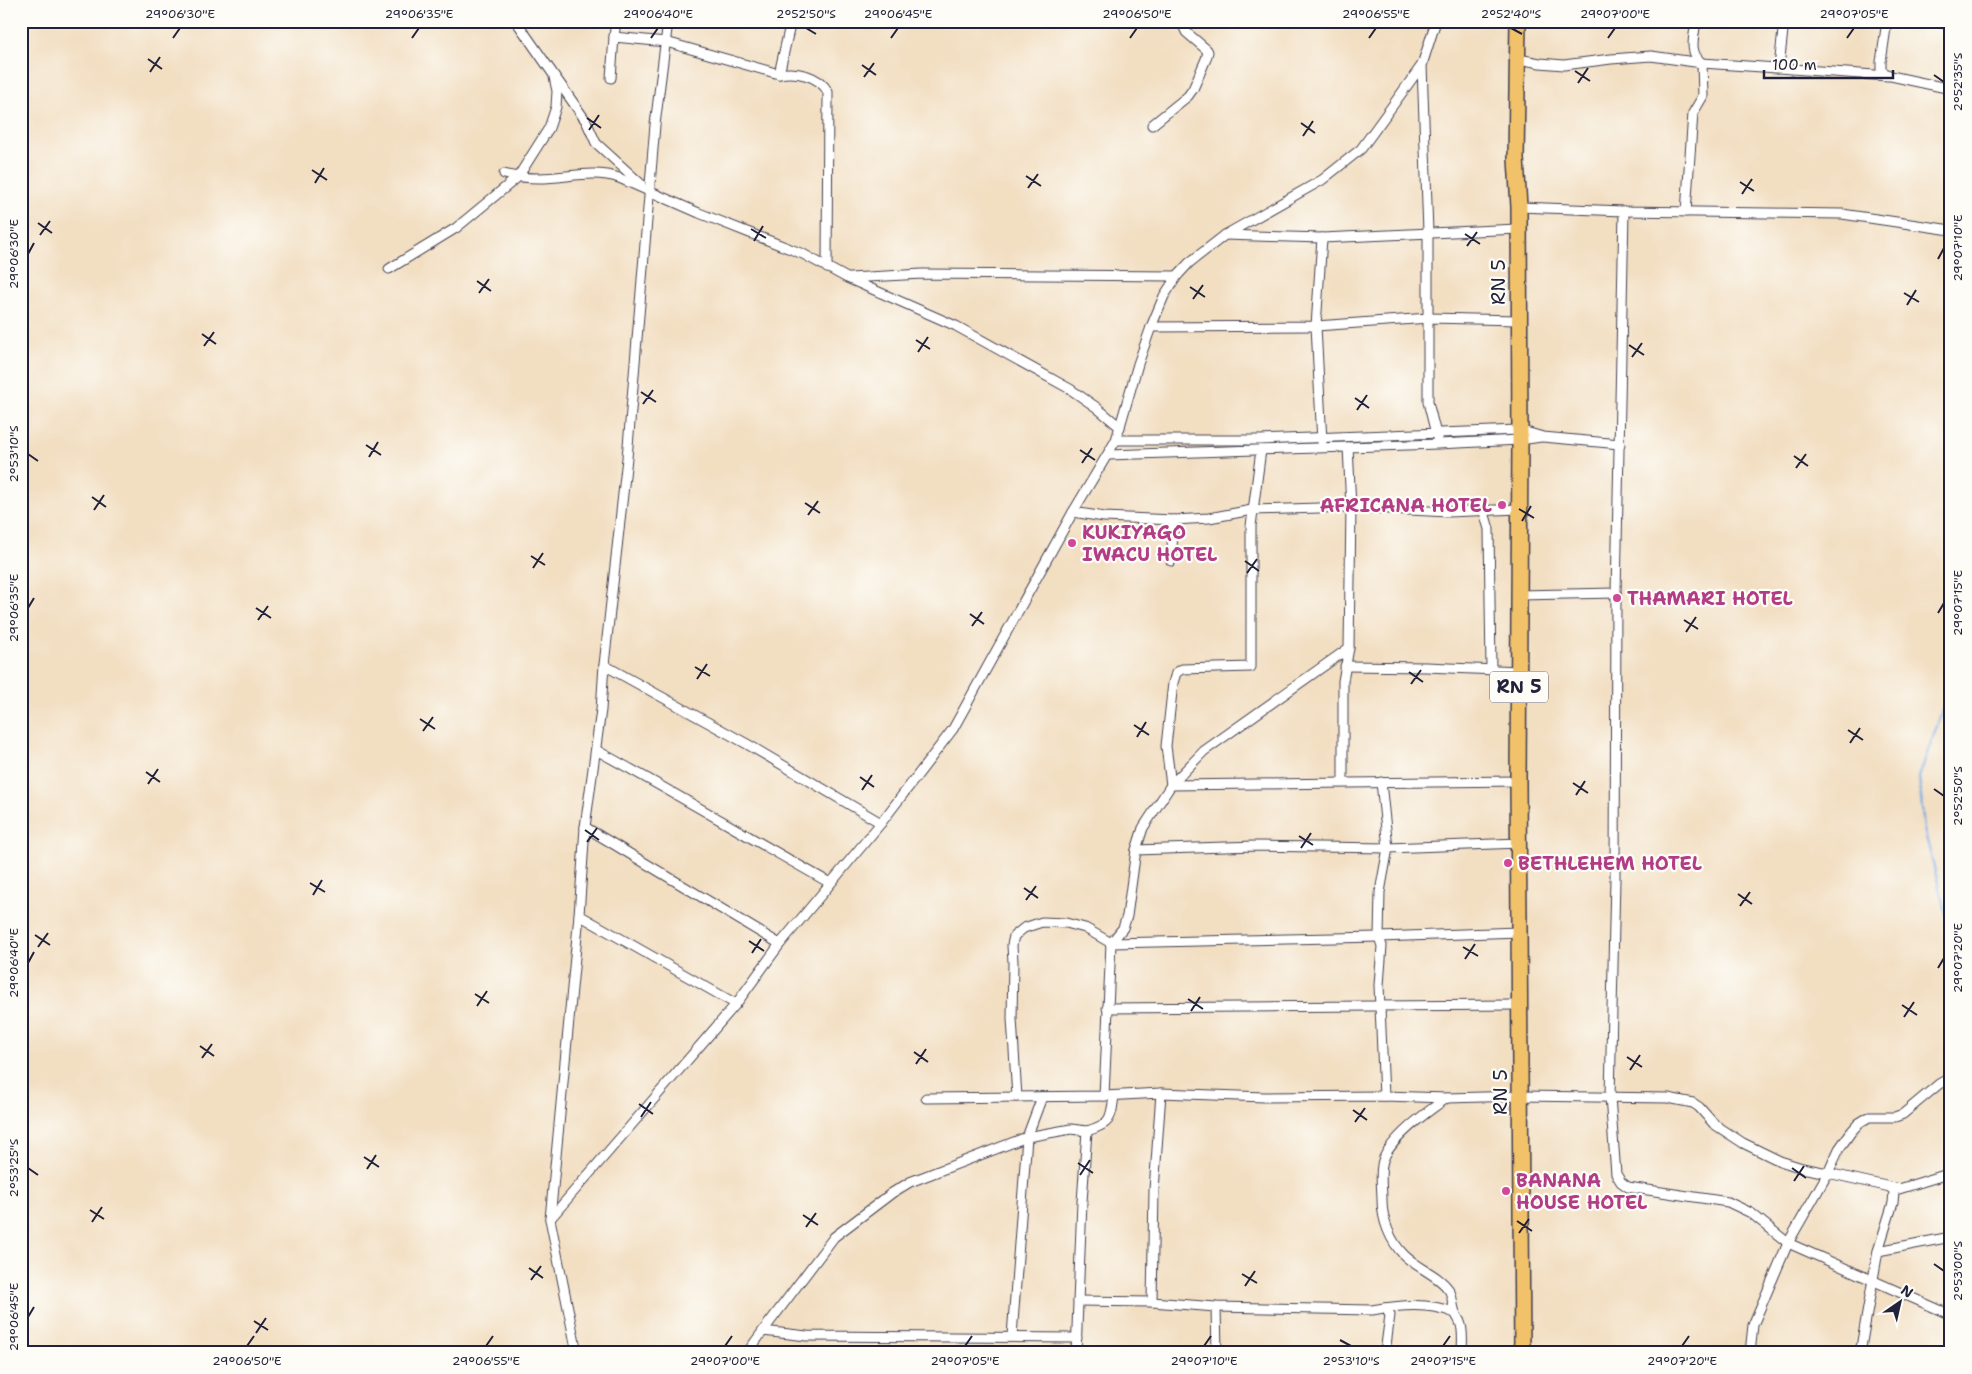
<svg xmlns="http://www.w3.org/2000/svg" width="1972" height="1374" viewBox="0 0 1972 1374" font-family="'Shantell Sans',sans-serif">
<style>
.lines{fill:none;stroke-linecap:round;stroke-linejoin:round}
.stream{stroke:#74a9e2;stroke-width:2.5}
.minor-casing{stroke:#413e4f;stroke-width:11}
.primary-casing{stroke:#413e4f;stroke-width:18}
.minor{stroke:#fff;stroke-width:9}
.primary{stroke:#f2c26a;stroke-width:15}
.ticks{fill:none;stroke:#22223b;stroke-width:2}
.hotel-dot{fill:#d1479c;stroke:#fdfcf7;stroke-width:2}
.labels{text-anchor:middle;stroke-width:4.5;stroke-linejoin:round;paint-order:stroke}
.shield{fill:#fdfcf7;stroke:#646373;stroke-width:1}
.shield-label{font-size:18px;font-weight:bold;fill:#22223b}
.street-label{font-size:19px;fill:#22223b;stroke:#fdfcf7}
.hotel-label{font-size:19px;font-weight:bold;fill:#b23c85;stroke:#fdfcf7;text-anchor:start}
.neatline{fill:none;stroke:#22223b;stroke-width:2}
.ticks-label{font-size:12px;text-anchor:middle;fill:#22223b}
</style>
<rect width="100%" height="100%" fill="#fdfcf7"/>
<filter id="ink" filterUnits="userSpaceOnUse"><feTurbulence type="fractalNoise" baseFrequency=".02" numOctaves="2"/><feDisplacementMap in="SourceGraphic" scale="10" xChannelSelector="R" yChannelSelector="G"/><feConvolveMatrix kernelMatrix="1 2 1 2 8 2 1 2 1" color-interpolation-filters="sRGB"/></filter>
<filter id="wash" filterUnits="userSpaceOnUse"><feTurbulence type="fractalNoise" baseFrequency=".0096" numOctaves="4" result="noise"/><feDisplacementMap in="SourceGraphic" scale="20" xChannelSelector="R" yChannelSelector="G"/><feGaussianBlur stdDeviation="1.12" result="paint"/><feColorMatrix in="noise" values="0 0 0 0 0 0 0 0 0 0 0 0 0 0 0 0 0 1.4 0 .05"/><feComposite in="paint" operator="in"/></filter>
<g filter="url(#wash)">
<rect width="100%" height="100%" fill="#f2dec1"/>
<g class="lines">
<path class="stream" d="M 1951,686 L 1919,777 L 1924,829 L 1951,933"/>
</g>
</g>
<g filter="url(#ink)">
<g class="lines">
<defs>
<g id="minor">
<path d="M 516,21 L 586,121 L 596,143 L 641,184"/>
<path d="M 616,21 L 614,37 L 666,42 L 779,74 C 796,71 819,75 828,92 L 827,268"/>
<path d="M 1887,21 L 1881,62 L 1881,71 L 1891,76 L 1951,89"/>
<path d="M 1925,21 L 1951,24"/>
<path d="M 1518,59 L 1540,63 L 1564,65 L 1611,59 L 1651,56 L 1702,63 L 1777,68 L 1779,67 L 1784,21"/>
<path d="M 1422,65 L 1428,232 L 1428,402 L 1437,438"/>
<path d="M 1778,68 L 1888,76"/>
<path d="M 779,74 L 791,21"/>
<path d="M 611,78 L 614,37"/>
<path d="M 1152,125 L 1188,96 L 1193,89 L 1206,59 L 1208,52 L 1207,50 L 1186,32 L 1181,21"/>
<path d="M 504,174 C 516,177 528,178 540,178 C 566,178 594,169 619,178 L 699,213 L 803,254 L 847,278 L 956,326 L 1070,389 L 1096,407 L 1120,427"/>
<path d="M 1519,207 L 1624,211 L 1842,214 L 1951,230"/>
<path d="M 1624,211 L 1616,593 L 1615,879 L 1610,1097 L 1616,1174 L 1621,1182 L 1628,1187 L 1728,1202 L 1751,1213 L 1788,1243 L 1951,1315"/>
<path d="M 1686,212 L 1693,113 L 1703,96 L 1702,63 C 1688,52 1694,38 1696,21"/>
<path d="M 1225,235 L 1322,238 L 1518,229"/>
<path d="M 1322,238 L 1316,326 L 1322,442"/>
<path d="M 389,269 L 456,228 L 518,177 L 549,128 L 556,107 L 557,91 L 554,77"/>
<path d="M 850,278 L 922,274 L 1177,276"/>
<path d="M 1151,327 L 1316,326 L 1429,318 L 1518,320"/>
<path d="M 1116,440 L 1260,440 L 1519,430 L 1543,437 L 1620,444"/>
<path d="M 1261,450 L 1251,526 L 1251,667 L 1182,669 L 1176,673 L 1173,683 L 1166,746 L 1171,785 L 1518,781"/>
<path d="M 1108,455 L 1438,444 L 1520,440 L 1541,437"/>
<path d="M 1073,512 L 1104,517 L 1174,520 L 1209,518 L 1252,510 L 1351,507 L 1448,512 L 1519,509"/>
<path d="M 1484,512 L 1489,529 L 1491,670"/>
<path d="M 1171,561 L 1174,520"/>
<path d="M 1519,595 L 1616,593"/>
<path d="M 604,665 L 747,744 L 881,823"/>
<path d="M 1345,666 L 1426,667 L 1520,671"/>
<path d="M 596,750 C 675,793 752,839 830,883"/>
<path d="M 1343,782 L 1343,681 L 1349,648 L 1351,507 L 1348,447"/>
<path d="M 1381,782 L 1388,848 L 1380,892 L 1379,937 L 1382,946 L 1379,985 L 1384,1096"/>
<path d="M 585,827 L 780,944"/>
<path d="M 1136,850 L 1255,846 L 1388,848 L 1520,843"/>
<path d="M 579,915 L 736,1004"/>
<path d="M 1107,1008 L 1519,1005"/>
<path d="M 1104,1096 L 1111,943 L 1123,928 L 1127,916 L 1136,850 L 1143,828 L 1171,785 L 1204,751 L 1349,648"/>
<path d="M 1017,1097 L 1012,1019 L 1013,962 L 1012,945 L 1014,936 L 1024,928 L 1042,922 L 1066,923 L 1085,928 L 1111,943 L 1379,937 L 1519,932"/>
<path d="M 926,1098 L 1104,1096 L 1161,1093 L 1264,1097 L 1384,1096 L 1447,1098 L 1520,1096 L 1668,1098 L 1693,1103 L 1699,1107 L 1714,1124 L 1743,1143 L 1780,1161 L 1802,1168 L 1828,1173 L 1899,1189 L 1951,1173"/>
<path d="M 1447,1098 C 1428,1111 1385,1142 1382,1165 C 1380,1176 1382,1189 1382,1200 C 1382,1220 1390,1241 1404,1255 C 1417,1268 1439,1275 1449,1290 C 1453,1296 1452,1305 1455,1312 C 1456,1316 1459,1319 1460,1322 C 1464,1331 1462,1343 1462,1353"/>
<path d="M 550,1219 L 736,1004 L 780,944 L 881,823 L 953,729 L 1073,512 L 1116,440 L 1138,364 L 1151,327 L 1164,296 L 1177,276 L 1189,263 L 1225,235 L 1322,180 L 1361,149 L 1422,65 L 1436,21"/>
<path d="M 1878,1251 L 1893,1203 L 1894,1191 L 1891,1188"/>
<path d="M 1078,1301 L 1152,1302 L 1216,1307 L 1372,1310 C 1400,1305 1429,1302 1455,1313"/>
<path d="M 1152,1302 L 1154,1190 L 1161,1093"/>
<path d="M 1216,1307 L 1217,1353"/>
<path d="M 1385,1308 L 1390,1315 L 1385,1353"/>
<path d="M 763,1331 L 834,1237 L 892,1193 L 910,1182 L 1027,1137 L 1071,1129 L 1087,1131"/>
<path d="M 1012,1336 L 1027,1137 L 1042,1097"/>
<path d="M 577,1353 L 550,1219 L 579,915 L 585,827 L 601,710 L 604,665 L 627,458 L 655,125 L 668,21"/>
<path d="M 747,1353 L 763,1331 L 807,1336 L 1077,1338"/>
<path d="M 1076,1353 L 1082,1202 L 1087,1131 C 1111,1124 1111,1119 1114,1096"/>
<path d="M 1750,1353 L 1753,1325 L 1788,1243 L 1828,1173 L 1839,1149 L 1851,1132 L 1859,1123 L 1869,1117 L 1895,1117 L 1903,1114 L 1939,1084 L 1951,1077"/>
<path d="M 1860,1353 L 1878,1251 L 1951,1237"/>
</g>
<path id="primary" d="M 1518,21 L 1516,159 L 1519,207 L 1520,440 L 1518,781 L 1522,1353"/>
</defs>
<use href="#minor" class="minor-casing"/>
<use href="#primary" class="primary-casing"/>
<use href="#minor" class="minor"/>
<use href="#primary" class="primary"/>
</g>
</g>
<path class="ticks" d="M 806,28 L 816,34M 1511,28 L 1522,34M 173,38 L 180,28M 412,38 L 419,28M 651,38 L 658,28M 891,38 L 898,28M 1130,38 L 1137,28M 1369,38 L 1376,28M 1608,38 L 1615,28M 1847,38 L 1854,28M 148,59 L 162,69M 862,65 L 876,75M 1575,71 L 1590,81M 150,72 L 160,57M 1934,75 L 1944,82M 864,77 L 874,63M 1578,83 L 1588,68M 587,118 L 601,128M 1301,123 L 1315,133M 589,130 L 599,115M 1303,136 L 1313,121M 312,170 L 327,180M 1026,176 L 1041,186M 1740,182 L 1754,191M 315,183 L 324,168M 1028,188 L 1038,174M 1742,194 L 1752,179M 38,223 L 52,233M 751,229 L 766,238M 1465,234 L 1480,244M 40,235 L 50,221M 754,241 L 763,226M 1467,246 L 1477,232M 28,254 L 34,243M 1938,259 L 1944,248M 477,281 L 491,291M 1190,287 L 1205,297M 479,293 L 489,279M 1904,293 L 1919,302M 1193,299 L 1203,285M 1907,305 L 1916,290M 202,334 L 216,344M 916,340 L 930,349M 1629,345 L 1644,355M 204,346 L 214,332M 918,352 L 928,337M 1632,357 L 1642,343M 641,392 L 656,402M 1355,398 L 1369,408M 643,404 L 653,390M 1357,410 L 1367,395M 366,445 L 381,455M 1080,450 L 1095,460M 28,454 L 38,461M 1794,456 L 1808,466M 369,457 L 378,442M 1082,463 L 1092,448M 1796,468 L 1806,454M 92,497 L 106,507M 805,503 L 820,513M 1519,509 L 1534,518M 94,510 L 104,495M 808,515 L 818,501M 1522,521 L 1531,506M 531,556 L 545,565M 1245,561 L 1259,571M 533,568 L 543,553M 1247,573 L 1257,559M 28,608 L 34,598M 256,608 L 271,618M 1938,613 L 1944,603M 970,614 L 984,624M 258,620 L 268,606M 1684,620 L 1698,629M 972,626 L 982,612M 1686,632 L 1696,617M 695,667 L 710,676M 1409,672 L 1423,682M 697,679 L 707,664M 1411,684 L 1421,670M 420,719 L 435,729M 1134,725 L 1149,735M 1848,730 L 1863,740M 423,731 L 433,717M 1137,737 L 1146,722M 1850,743 L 1860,728M 146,772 L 160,782M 860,777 L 874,787M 1573,783 L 1588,793M 148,784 L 158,769M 1934,789 L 1944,796M 862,790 L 872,775M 1576,795 L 1585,781M 585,830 L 599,840M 1299,836 L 1313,845M 587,842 L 597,828M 1301,848 L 1311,833M 310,883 L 325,892M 1024,888 L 1038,898M 1738,894 L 1752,904M 313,895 L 322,880M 1026,900 L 1036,886M 1740,906 L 1750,892M 35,935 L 50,945M 749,941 L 764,951M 38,947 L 48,933M 1463,947 L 1478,956M 752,953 L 761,939M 1465,959 L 1475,944M 28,963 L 34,952M 1938,968 L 1944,958M 475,994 L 489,1003M 1188,999 L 1203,1009M 1902,1005 L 1917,1015M 477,1006 L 487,991M 1191,1011 L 1200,997M 1904,1017 L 1914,1002M 200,1046 L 214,1056M 914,1052 L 928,1062M 1627,1057 L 1642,1067M 202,1058 L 212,1044M 916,1064 L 926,1049M 1630,1070 L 1640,1055M 639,1104 L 653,1114M 1353,1110 L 1367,1120M 641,1117 L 651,1102M 1355,1122 L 1365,1108M 364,1157 L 379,1167M 1078,1163 L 1093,1173M 28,1168 L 38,1175M 1792,1168 L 1806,1178M 367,1169 L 376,1155M 1080,1175 L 1090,1160M 1794,1181 L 1804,1166M 90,1210 L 104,1219M 803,1215 L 818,1225M 1517,1221 L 1532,1231M 92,1222 L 102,1207M 806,1227 L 816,1213M 1519,1233 L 1529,1219M 1934,1264 L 1944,1271M 529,1268 L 543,1278M 1242,1274 L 1257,1283M 531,1280 L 541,1266M 1245,1286 L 1255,1271M 28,1317 L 34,1307M 254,1321 L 268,1330M 256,1333 L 266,1318M 1340,1340 L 1351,1346M 247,1346 L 254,1336M 486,1346 L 493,1336M 725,1346 L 732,1336M 965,1346 L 972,1336M 1204,1346 L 1211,1336M 1443,1346 L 1450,1336M 1682,1346 L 1689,1336"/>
<g class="hotel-dot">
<circle cx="1502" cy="505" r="5"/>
<circle cx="1072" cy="543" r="5"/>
<circle cx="1617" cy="598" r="5"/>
<circle cx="1508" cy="863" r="5"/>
<circle cx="1506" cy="1191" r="5"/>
</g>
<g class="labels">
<rect class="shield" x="1490" y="671.5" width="58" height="31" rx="4"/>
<g class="shield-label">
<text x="1519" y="693">RN 5</text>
</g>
<g class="street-label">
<text transform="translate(1498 282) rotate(-90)" y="7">RN 5</text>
<text transform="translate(1500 1092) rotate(-90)" y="7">RN 5</text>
</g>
<g class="hotel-label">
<text x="1492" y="512" text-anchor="end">AFRICANA HOTEL</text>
<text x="1082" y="539">KUKIYAGO<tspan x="1082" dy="22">IWACU HOTEL</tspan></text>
<text x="1627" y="605">THAMARI HOTEL</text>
<text x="1518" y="870">BETHLEHEM HOTEL</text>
<text x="1516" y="1187">BANANA<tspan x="1516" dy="22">HOUSE HOTEL</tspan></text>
</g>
</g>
<rect width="1972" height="1374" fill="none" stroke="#fdfcf7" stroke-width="55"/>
<g transform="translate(1900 1302) rotate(34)" stroke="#fdfcf7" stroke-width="4" paint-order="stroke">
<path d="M0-4L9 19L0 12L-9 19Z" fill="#22223b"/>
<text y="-8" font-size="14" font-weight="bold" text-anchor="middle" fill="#22223b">N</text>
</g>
<path d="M1764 70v8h129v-8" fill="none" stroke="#22223b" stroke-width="2.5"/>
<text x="1772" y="70" font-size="15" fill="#22223b" stroke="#fdfcf7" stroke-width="4" paint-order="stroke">100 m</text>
<rect x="28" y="28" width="1916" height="1318" class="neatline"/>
<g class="ticks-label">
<text x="180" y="18">29°06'30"E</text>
<text x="419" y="18">29°06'35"E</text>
<text x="658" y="18">29°06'40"E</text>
<text x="806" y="18">2°52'50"S</text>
<text x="898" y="18">29°06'45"E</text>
<text x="1137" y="18">29°06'50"E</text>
<text x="1376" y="18">29°06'55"E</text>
<text x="1511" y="18">2°52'40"S</text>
<text x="1615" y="18">29°07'00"E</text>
<text x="1854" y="18">29°07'05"E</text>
<text transform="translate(1958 82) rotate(-90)" y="4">2°52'35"S</text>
<text transform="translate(1958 248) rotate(-90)" y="4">29°07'10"E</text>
<text transform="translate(14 254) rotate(-90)" y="4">29°06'30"E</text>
<text transform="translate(14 454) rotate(-90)" y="4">2°53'10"S</text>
<text transform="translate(1958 603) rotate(-90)" y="4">29°07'15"E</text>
<text transform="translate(14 608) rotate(-90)" y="4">29°06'35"E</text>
<text transform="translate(1958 796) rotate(-90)" y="4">2°52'50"S</text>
<text transform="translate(1958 958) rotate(-90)" y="4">29°07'20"E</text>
<text transform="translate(14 963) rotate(-90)" y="4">29°06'40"E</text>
<text transform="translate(14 1168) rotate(-90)" y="4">2°53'25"S</text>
<text transform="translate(1958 1271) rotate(-90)" y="4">2°53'00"S</text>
<text transform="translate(14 1317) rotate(-90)" y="4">29°06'45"E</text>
<text x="247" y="1365">29°06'50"E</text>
<text x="486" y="1365">29°06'55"E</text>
<text x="725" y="1365">29°07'00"E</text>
<text x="965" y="1365">29°07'05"E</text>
<text x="1204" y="1365">29°07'10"E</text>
<text x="1351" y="1365">2°53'10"S</text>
<text x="1443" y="1365">29°07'15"E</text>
<text x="1682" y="1365">29°07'20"E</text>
</g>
</svg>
